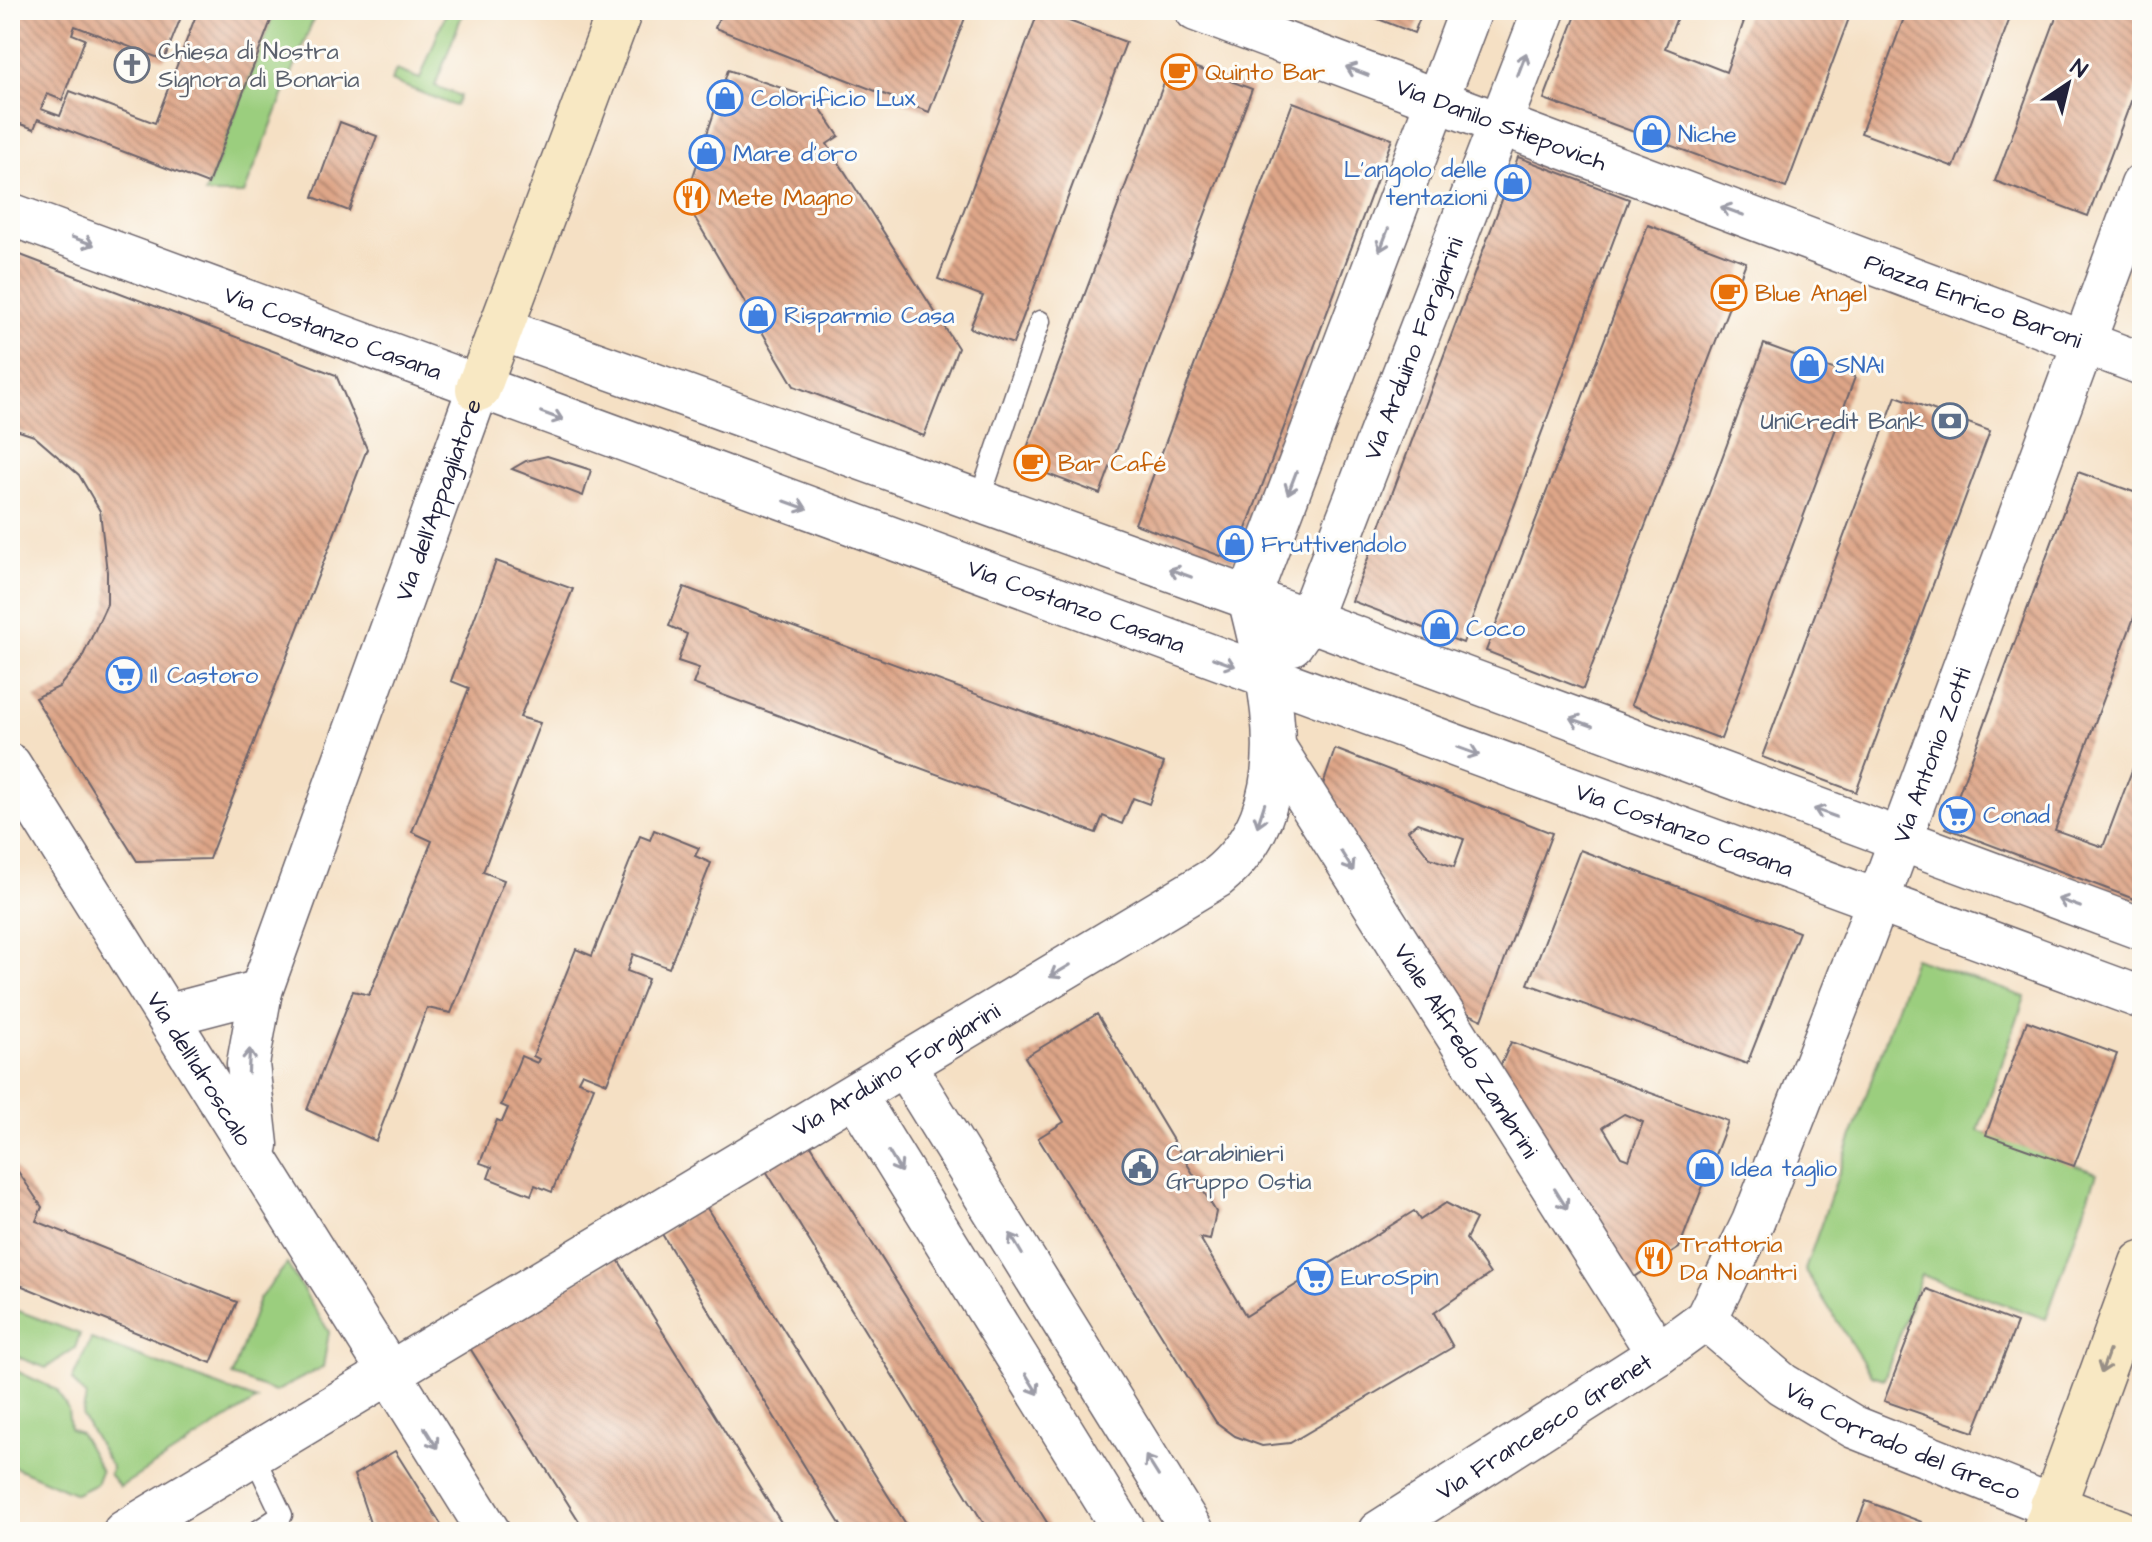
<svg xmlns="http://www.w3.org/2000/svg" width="2152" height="1542" viewBox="0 0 2152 1542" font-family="'Architects Daughter',sans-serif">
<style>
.grass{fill:#9bce7e;stroke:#5e785c;stroke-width:2}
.building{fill:url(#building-back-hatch);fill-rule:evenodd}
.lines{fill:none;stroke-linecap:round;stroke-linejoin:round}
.lane-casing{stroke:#6c646b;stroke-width:23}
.street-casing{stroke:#6c646b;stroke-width:45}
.secondary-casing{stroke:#6c646b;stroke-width:47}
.lane{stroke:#fff;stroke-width:20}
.street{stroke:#fff;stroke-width:42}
.secondary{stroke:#f8e8c3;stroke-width:44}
.oneway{stroke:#9c9ca7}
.oneway2{stroke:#988f86}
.labels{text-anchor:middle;stroke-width:6;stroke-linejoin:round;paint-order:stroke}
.worship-label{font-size:24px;fill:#5b616d;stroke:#fdfcf7;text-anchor:start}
.food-label{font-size:24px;fill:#c56008;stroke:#fdfcf7;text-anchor:start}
.shop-label{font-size:24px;fill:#366cbe;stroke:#fdfcf7;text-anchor:start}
.street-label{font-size:24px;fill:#22223b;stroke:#fdfcf7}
.service-label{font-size:24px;fill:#4e5e75;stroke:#fdfcf7;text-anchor:end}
</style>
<defs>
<pattern id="building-back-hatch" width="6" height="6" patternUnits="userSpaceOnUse" patternTransform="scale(2)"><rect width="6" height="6" fill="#dea688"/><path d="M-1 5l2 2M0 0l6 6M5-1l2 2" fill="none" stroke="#b48770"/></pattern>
</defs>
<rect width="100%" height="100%" fill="#fdfcf7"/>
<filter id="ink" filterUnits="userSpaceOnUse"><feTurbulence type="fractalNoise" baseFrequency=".0125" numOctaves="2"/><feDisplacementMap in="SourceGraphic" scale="16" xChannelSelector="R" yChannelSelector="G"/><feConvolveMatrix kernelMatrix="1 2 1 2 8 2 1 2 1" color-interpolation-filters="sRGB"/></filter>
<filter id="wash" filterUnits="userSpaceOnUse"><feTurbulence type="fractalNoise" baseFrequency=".006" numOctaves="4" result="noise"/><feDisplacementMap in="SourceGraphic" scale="32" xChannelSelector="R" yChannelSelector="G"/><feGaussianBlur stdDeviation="1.8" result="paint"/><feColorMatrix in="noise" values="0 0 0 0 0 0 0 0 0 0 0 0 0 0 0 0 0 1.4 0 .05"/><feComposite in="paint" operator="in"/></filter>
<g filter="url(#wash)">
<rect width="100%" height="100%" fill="#f5e0c4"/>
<g class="grass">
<path d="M 275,10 L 317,10 L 244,194 L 205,194 Z"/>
<path d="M 447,10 L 464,10 L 435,86 L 460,96 L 455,106 L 391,81 L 396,70 L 420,79 Z"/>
<path d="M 1914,958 L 2025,997 L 1978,1131 L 2097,1173 L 2046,1319 L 1921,1275 L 1884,1379 L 1871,1375 L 1805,1270 Z"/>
<path d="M 287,1264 L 329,1332 L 323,1367 L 275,1392 L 232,1376 L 259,1299 Z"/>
<path d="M 16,1310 L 80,1334 L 75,1348 L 46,1368 L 10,1354 L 10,1313 Z"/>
<path d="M 91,1339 L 257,1400 L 120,1487 L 109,1474 L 112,1468 L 82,1416 L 86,1397 L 72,1380 Z"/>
<path d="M 10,1368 L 57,1390 L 68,1410 L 70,1429 L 80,1433 L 101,1471 L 96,1484 L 76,1494 L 10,1465 Z"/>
</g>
<g id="blocks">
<g class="building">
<path d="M 10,10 L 163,10 L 181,17 L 164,60 L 75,26 L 72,34 L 85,39 L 62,100 L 47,94 L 41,109 L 60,116 L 70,91 L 155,123 L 198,10 L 275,10 L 208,184 L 38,119 L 34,129 L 10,120 Z"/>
<path d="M 722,10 L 968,10 L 929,112 L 715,28 Z"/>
<path d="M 1039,10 L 1126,42 L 1013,344 L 970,328 L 983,296 L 938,279 Z"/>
<path d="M 1355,10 L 1423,10 L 1414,33 Z"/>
<path d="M 1578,10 L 1680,10 L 1665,48 L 1726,72 L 1748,10 L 1852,10 L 1786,188 L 1544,99 Z"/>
<path d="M 1907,10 L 2013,10 L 1954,167 L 1861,133 Z"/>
<path d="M 2059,10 L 2142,10 L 2142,72 L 2088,216 L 1995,181 Z"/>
<path d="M 1173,59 L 1252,89 L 1100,494 L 1021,464 Z"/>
<path d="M 728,70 L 814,99 L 839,136 L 827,144 L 958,348 L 924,436 L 794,386 L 685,201 Z"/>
<path d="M 1293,102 L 1392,139 L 1234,561 L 1135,524 Z"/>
<path d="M 340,122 L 377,136 L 349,211 L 313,197 Z"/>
<path d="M 1518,157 L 1629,199 L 1463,643 L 1352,601 Z"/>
<path d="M 1648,225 L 1746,262 L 1583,689 L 1486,651 Z"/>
<path d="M 10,251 L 336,375 L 367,449 L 209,859 L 137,861 L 35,698 L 59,687 L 81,660 L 107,604 L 107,572 L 100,511 L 79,475 L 34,436 L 10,428 Z"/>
<path d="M 1764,344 L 1855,377 L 1721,739 L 1631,705 Z"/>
<path d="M 1896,396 L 1990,431 L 1856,792 L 1762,757 Z"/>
<path d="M 547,456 L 591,470 L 583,496 L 512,469 L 526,461 Z"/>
<path d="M 2078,472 L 2142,495 L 2142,596 L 2055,830 L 2103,847 L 2142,744 L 2142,902 L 1946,828 Z"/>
<path d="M 496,561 L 573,589 L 520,717 L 540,723 L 483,872 L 504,880 L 451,1013 L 427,1008 L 376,1141 L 307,1110 L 353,991 L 369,995 L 432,841 L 412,832 L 469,688 L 451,681 Z"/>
<path d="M 684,587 L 1164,763 L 1149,804 L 1133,798 L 1122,824 L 1103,816 L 1096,833 L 693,684 L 699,668 L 678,661 L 687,634 L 669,626 Z"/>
<path d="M 1335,749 L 1552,833 L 1482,1020 L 1465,1012 L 1322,788 ZM 1417,823 L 1464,839 L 1454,867 L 1430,858 L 1408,830 Z"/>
<path d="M 654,830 L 699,848 L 695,856 L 711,863 L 669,968 L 633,954 L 627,971 L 648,979 L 607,1083 L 582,1073 L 578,1081 L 594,1087 L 552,1192 L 535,1185 L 531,1195 L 488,1178 L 492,1167 L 480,1163 L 497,1120 L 502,1122 L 508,1108 L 501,1105 L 521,1056 L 537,1063 L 539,1059 L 533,1056 L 576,949 L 592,956 L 640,836 L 650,840 Z"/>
<path d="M 1580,850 L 1799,932 L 1747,1064 L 1528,984 Z"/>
<path d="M 1097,1014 L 1216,1212 L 1210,1240 L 1200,1238 L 1246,1316 L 1414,1211 L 1420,1220 L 1446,1203 L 1476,1219 L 1466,1239 L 1490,1274 L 1434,1313 L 1453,1347 L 1290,1443 L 1262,1446 L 1235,1436 L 1216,1422 L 1038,1138 L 1064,1122 L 1025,1057 Z"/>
<path d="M 2027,1021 L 2117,1054 L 2074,1166 L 1986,1135 Z"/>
<path d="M 1511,1042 L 1728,1121 L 1679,1248 L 1630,1280 L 1499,1069 ZM 1624,1114 L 1643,1122 L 1629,1160 L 1621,1157 L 1603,1127 Z"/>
<path d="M 802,1131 L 1053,1532 L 989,1532 L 760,1161 Z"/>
<path d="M 15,1167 L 42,1207 L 36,1221 L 237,1302 L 211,1363 L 10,1281 L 10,1170 Z"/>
<path d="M 705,1205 L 911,1532 L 845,1532 L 662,1234 Z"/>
<path d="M 617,1258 L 787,1532 L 586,1532 L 468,1345 Z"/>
<path d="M 1927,1289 L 2017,1323 L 1974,1432 L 1884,1401 Z"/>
<path d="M 395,1451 L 446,1532 L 373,1532 L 354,1475 Z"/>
<path d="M 1866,1501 L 1922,1522 L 1918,1532 L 1854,1532 Z"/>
</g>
</g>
</g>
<g filter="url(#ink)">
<use href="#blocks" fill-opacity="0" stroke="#6c646b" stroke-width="2"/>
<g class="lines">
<defs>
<g id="lane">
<path d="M 979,501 L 1040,321"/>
<path d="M 253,1454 L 282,1515 L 256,1532"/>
</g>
<g id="street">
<path id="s1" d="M 1196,10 L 2142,364"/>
<path id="s2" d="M 10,214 L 2142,998"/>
<path d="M 500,329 L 1249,598 L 2142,929"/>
<path id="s3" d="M 1292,644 L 1308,621 L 1544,10"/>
<path id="s4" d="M 1275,748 L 1658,1354"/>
<path id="s5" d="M 10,765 L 489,1532"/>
<path id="s6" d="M 261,991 L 478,389"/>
<path d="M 169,1015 L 261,991 L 248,1064 L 257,1145"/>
<path d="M 904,1065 L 1193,1532"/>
<path d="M 855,1095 L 1125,1532"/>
<path id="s7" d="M 1706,1319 L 1782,1384 L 1854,1427 L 2052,1506"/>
<path id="s8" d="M 124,1532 L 1217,877 C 1303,807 1272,690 1249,598 L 1471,10"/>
<path id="s9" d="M 1379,1532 L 1658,1354 L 1706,1319 L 1753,1222 L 1864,938 L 2142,185"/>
</g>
<g id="secondary">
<path d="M 478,389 L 620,10"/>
<path d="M 2052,1506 L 2120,1532"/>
<path d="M 2044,1532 L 2142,1263"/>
</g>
</defs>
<use href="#lane" class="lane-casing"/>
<use href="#street" class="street-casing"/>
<use href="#secondary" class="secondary-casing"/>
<use href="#lane" class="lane"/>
<use href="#street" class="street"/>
<use href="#secondary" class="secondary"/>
</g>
<defs><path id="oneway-shaft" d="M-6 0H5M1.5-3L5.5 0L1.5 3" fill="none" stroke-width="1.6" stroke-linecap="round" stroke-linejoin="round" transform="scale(2)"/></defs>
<g class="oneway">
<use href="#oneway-shaft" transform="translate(1522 64) rotate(-69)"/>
<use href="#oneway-shaft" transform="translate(1357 71) rotate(-159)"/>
<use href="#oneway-shaft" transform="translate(1732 211) rotate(-160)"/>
<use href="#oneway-shaft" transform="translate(1384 240) rotate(111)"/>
<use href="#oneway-shaft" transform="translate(83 241) rotate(20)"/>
<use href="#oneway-shaft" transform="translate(552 416) rotate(20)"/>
<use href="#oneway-shaft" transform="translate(1292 483) rotate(111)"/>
<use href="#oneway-shaft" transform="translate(796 505) rotate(20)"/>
<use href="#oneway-shaft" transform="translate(1180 573) rotate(-160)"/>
<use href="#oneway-shaft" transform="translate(1224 662) rotate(20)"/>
<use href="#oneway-shaft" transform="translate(1581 722) rotate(-160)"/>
<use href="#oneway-shaft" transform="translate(1468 751) rotate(20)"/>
<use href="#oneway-shaft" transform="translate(1825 813) rotate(-160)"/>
<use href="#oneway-shaft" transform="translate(1261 815) rotate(108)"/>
<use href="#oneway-shaft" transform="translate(1347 861) rotate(58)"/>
<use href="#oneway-shaft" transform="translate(2069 903) rotate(-160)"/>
<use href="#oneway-shaft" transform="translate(1060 971) rotate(149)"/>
<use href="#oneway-shaft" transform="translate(249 1061) rotate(-87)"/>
<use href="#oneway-shaft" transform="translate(895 1162) rotate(59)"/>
<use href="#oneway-shaft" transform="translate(1561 1199) rotate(58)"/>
<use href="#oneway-shaft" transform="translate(1016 1244) rotate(-121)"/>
<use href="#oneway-shaft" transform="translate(1032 1384) rotate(58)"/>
<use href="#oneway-shaft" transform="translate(431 1438) rotate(58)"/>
<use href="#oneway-shaft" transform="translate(1152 1466) rotate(-122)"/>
</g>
<use class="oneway2" href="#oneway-shaft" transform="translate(2105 1362) rotate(110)"/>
</g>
<defs>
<symbol id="church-ring" viewBox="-11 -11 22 22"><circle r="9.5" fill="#fdfcf7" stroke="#6b7280" stroke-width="1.5"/><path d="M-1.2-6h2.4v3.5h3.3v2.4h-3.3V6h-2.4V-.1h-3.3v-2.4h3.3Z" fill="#6b7280"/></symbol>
<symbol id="cafe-ring" viewBox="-11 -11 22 22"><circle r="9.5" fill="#fdfcf7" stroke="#e8710a" stroke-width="1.5"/><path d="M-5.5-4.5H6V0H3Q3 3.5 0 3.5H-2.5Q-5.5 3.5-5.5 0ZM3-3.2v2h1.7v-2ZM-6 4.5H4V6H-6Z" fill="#e8710a"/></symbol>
<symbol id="shop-ring" viewBox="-11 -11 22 22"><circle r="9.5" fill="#fdfcf7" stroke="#3f7fe0" stroke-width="1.5"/><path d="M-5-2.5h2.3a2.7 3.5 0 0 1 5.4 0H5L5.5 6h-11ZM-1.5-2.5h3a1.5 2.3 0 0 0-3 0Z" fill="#3f7fe0"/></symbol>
<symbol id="restaurant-ring" viewBox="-11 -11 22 22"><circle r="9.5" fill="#fdfcf7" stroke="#e8710a" stroke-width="1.5"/><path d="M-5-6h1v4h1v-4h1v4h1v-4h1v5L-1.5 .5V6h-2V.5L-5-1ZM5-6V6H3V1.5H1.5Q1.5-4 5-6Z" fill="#e8710a"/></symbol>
<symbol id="bank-ring" viewBox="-11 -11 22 22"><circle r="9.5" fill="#fdfcf7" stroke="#5c6f8a" stroke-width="1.5"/><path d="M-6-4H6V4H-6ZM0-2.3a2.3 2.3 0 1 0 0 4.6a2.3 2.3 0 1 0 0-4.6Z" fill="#5c6f8a"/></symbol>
<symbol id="supermarket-ring" viewBox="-11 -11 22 22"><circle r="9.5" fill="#fdfcf7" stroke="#3f7fe0" stroke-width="1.5"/><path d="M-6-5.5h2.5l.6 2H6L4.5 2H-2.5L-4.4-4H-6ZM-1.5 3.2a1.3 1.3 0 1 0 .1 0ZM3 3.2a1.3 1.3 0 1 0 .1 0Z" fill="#3f7fe0"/></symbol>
<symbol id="civic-ring" viewBox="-11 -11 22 22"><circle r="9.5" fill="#fdfcf7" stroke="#5c6f8a" stroke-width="1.5"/><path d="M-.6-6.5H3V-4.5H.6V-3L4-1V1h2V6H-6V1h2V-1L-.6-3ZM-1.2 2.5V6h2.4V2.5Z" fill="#5c6f8a"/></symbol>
</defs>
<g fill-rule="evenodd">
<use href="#church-ring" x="112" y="45" width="40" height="40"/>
<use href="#cafe-ring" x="1159" y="52" width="40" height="40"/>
<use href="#shop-ring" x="705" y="78" width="40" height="40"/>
<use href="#shop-ring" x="1632" y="114" width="40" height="40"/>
<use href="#shop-ring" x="687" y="133" width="40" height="40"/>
<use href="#shop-ring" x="1493" y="163" width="40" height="40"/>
<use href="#restaurant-ring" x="672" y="177" width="40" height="40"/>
<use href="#cafe-ring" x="1709" y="273" width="40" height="40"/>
<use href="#shop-ring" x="738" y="295" width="40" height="40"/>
<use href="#shop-ring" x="1789" y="345" width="40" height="40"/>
<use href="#bank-ring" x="1930" y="401" width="40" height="40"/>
<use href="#cafe-ring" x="1012" y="443" width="40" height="40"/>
<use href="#shop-ring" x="1215" y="524" width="40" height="40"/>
<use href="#shop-ring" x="1420" y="608" width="40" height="40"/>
<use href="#supermarket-ring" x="104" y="655" width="40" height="40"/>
<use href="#supermarket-ring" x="1937" y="795" width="40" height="40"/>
<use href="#civic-ring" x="1120" y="1147" width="40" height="40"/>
<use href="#shop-ring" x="1685" y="1148" width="40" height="40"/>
<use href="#restaurant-ring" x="1634" y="1238" width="40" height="40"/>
<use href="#supermarket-ring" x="1295" y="1257" width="40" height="40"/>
</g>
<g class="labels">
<g class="worship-label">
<text x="158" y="59">Chiesa di Nostra<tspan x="158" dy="28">Signora di Bonaria</tspan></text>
</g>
<g class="food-label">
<text x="1205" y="80">Quinto Bar</text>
<text x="718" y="205">Mete Magno</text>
<text x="1755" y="301">Blue Angel</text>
<text x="1058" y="471">Bar Café</text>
<text x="1680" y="1252">Trattoria<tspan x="1680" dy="28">Da Noantri</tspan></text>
</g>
<g class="shop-label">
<text x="751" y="106">Colorificio Lux</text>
<text x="1678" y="142">Niche</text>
<text x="733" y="161">Mare d'oro</text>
<text x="1487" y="177" text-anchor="end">L'angolo delle<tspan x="1487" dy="28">tentazioni</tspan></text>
<text x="784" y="323">Risparmio Casa</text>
<text x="1835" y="373">SNAI</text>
<text x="1261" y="552">Fruttivendolo</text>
<text x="1466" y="636">Coco</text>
<text x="150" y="683">Il Castoro</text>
<text x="1983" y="823">Conad</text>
<text x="1731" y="1176">Idea taglio</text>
<text x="1341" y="1285">EuroSpin</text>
</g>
<g class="street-label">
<text dy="8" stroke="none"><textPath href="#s1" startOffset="326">Via Danilo Stiepovich</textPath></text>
<text dy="8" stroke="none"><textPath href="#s1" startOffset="830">Piazza Enrico Baroni</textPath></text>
<text dy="8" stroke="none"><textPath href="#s2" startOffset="344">Via Costanzo Casana</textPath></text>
<text dy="8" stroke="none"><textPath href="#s3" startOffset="320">Via Arduino Forgiarini</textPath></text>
<text dy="8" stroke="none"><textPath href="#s6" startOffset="522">Via dell'Appagliatore</textPath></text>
<text dy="8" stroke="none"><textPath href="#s2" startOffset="1136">Via Costanzo Casana</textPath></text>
<text dy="8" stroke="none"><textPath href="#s9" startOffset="998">Via Antonio Zotti</textPath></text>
<text dy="8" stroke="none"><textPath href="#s2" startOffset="1784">Via Costanzo Casana</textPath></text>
<text dy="8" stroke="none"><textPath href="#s4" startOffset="358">Viale Alfredo Zambrini</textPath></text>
<text dy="8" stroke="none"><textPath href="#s5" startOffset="358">Via dell'Idroscalo</textPath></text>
<text dy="8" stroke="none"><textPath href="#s8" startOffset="900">Via Arduino Forgiarini</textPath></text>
<text dy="8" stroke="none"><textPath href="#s9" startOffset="196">Via Francesco Grenet</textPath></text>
<text dy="8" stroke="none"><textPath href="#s7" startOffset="234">Via Corrado del Greco</textPath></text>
</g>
<g class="service-label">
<text x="1924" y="429">UniCredit Bank</text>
<text x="1166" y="1161" text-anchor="start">Carabinieri<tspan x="1166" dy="28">Gruppo Ostia</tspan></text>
</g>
</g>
<rect width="2152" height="1542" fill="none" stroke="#fdfcf7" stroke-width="40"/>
<g transform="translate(2068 84) rotate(35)" stroke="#fdfcf7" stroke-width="6" paint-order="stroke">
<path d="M0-6L14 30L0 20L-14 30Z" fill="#22223b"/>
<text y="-12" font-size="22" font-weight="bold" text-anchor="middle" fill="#22223b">N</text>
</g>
</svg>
